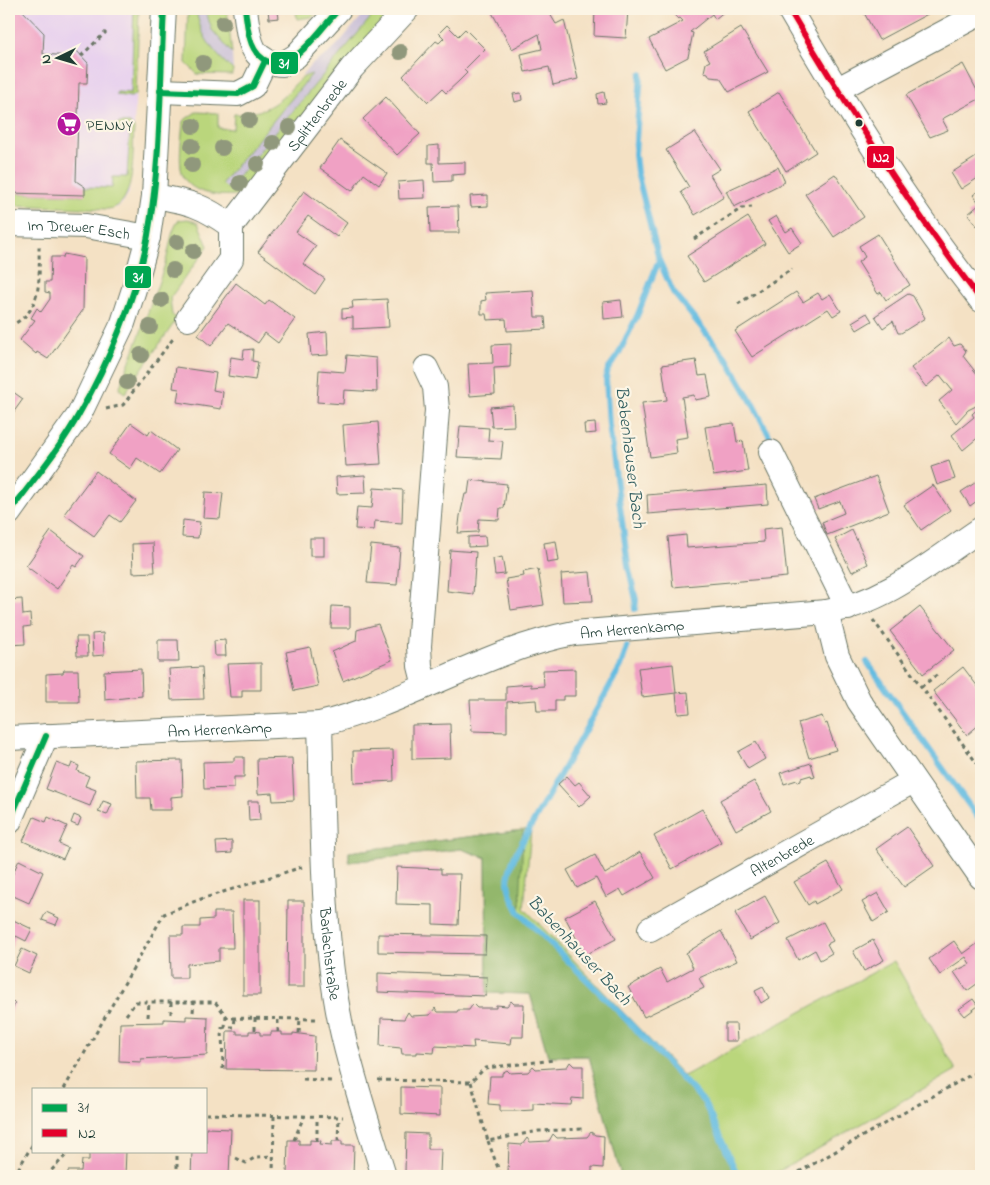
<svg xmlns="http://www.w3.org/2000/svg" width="990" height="1185" viewBox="0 0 990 1185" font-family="'Indie Flower',sans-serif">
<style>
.built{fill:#e8d2ee}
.industrial{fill:#c9bfd7}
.green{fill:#bad67c;stroke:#6c8a58}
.forest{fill:#93b76c;stroke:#597a50}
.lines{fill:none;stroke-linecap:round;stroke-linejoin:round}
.stream{stroke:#64bce1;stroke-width:6}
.building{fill:#f0a1c4}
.minor-casing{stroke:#6a7666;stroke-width:26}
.path{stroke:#6a7666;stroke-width:3;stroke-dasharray:4 4;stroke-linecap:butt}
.minor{stroke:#fff;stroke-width:24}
.bus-1-casing{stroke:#fcf5e5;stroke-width:10}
.bus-2-casing{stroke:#fcf5e5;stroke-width:10}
.bus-1{stroke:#00a651;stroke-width:6}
.bus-2{stroke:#e4002b;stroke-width:6}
.tree{fill:#90987c}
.bus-dot{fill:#1f3d34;stroke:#fcf5e5;stroke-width:2}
.labels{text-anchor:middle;stroke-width:4.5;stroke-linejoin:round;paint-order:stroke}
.street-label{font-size:16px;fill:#1f3d34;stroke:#fcf5e5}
.poi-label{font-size:16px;fill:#1f3d34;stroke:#fcf5e5;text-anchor:start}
.water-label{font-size:18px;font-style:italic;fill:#305d5f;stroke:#fcf5e5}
.line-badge{stroke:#fcf5e5;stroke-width:2}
.badge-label{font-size:14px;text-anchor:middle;font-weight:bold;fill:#fff}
</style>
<rect width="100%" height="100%" fill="#fcf5e5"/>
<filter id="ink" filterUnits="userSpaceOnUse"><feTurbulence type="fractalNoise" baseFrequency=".02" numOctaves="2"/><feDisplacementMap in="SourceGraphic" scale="10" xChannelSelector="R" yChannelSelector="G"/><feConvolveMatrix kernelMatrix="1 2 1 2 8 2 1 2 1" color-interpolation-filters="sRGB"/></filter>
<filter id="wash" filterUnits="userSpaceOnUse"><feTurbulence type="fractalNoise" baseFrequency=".0096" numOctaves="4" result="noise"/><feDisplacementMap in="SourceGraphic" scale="20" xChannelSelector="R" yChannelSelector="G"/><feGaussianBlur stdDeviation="1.12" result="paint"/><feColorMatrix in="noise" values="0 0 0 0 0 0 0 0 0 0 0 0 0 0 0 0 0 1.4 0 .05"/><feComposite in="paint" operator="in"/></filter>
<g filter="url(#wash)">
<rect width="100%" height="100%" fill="#f4e1c4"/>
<path class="built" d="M 9,9 L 139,9 L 134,128 L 129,193 L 121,205 L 116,208 L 9,205 Z"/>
<g class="industrial">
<path d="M 196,9 L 205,9 L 212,30 L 232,53 L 233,70 L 211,49 L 205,39 L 200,29 Z"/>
<path d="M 368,9 L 378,9 L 228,189 L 222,183 L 311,74 L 301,76 L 312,64 L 328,54 L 339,43 Z"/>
</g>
<g class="green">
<path d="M 134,9 L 139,9 L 136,94 L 131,97 L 117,95 L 117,92 L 131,93 Z"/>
<path d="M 188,9 L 196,9 C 200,36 213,52 233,70 L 232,75 L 197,74 L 186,63 Z"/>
<path d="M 205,9 L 227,9 L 232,53 L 212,30 Z"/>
<path d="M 320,9 L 312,17 L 297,19 L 296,11 Z"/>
<path d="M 378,9 L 392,9 L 242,194 C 222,198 184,195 181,168 C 179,153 182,137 183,121 L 196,112 L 218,113 L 218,128 L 233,129 L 234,114 C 255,115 272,108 287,93 C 296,84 299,77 312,74 L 222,183 L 228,189 Z"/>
<path d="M 118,123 L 130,123 L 134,128 C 132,151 137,207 108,209 L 9,205 L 9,193 L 84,195 L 85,187 L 112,188 L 113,177 L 127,177 L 130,130 L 115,129 Z"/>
<path d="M 188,219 L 198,223 L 208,246 L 170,298 L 172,315 L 177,319 L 125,393 L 119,389 C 135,348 151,306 165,264 C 170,250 170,231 179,220 Z"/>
<path d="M 531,829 L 524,908 L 684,1076 L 894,961 L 956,1070 L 783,1169 L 766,1176 L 621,1176 L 589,1056 L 548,1056 L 530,994 L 487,993 L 486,858 L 461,849 L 349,862 L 349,852 Z"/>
</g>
<path class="forest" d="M 523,830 L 520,910 L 702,1103 L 736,1176 L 621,1176 L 589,1056 L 548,1056 L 530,994 L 487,993 L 486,857 L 461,849 L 349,862 L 349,852 Z"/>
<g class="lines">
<g class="stream">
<path d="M 641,74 L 635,154 L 637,172 L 659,260 L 673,292 L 727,359 L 753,404 L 773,443"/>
<path d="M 635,609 L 636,600 L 628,565 L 609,425 L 606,379 L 608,369 L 618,355 L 638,314 L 659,260"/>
<path d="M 627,647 L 621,666 L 516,853 C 505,879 505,887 519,912 L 624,1017 L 704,1102 L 738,1176"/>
<path d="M 867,662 L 981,822"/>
</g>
</g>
<g id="blocks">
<g class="building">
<path d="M 9,9 L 21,9 L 44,33 L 43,54 L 69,56 L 72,50 L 76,50 L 88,63 L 87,83 L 79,83 L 76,181 L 85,187 L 85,195 L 9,193 Z"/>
<path d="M 268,9 L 284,9 L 285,11 L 278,12 L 279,18 L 269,19 Z"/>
<path d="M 490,9 L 547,9 L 556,24 L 564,20 L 578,79 L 553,85 L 549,67 L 525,72 L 521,54 L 542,49 L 539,34 L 512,49 Z"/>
<path d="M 595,9 L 628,9 L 626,38 L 594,36 Z"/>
<path d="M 669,9 L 726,10 L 715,19 L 712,14 L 690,32 L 693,33 L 688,57 L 665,69 L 649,39 L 683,21 L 680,18 L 678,19 Z"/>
<path d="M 867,9 L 937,9 L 879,40 L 863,11 Z"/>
<path d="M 447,25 L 458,36 L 465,29 L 485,49 L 464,70 L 467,73 L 459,81 L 446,93 L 442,89 L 428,102 L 403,76 L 436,41 L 439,43 L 444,38 L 439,33 Z"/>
<path d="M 741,28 L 768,72 L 729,92 L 720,78 L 710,77 L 708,73 L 704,72 L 706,63 L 710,61 L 704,51 Z"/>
<path d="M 963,64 L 981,98 L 942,119 L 948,130 L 930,137 L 906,95 Z"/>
<path d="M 604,92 L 606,103 L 598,104 L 597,94 Z"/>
<path d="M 779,92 L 816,152 L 786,171 L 749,111 Z"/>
<path d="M 521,93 L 522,100 L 515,102 L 513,94 Z"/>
<path d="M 386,97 L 420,134 L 397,155 L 363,119 Z"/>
<path d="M 695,132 L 720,169 L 710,175 L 724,197 L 695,215 L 681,192 L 689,187 L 666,150 Z"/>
<path d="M 340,140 L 387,173 L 379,185 L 364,174 L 352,191 L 320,168 Z"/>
<path d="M 439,145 L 439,163 L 465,162 L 465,174 L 452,175 L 452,181 L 434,182 L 433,163 L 428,163 L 428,146 Z"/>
<path d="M 981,154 L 981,176 L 961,189 L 951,173 Z"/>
<path d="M 778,167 L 785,182 L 734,207 L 726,191 Z"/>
<path d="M 835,174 L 864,217 L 834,237 L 805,194 Z"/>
<path d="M 424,180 L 425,198 L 399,199 L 398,182 Z"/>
<path d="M 981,189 L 981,223 L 977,226 L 968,214 L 980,204 L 973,195 Z"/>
<path d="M 304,191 L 347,223 L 337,237 L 308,216 L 296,232 L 316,246 L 303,264 L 325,279 L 315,294 L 258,252 Z"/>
<path d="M 488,195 L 488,206 L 471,207 L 470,196 Z"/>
<path d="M 458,206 L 459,233 L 430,233 L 429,207 Z"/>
<path d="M 776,216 L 786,232 L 792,228 L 802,243 L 788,252 L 768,221 Z"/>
<path d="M 748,217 L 765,244 L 704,282 L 687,256 Z"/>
<path d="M 878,234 L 910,285 L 886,300 L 881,292 L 878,294 L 858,262 L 865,257 L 859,246 Z"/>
<path d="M 64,254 L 84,258 L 83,310 L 48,359 L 37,352 L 36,354 L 20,340 L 35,320 L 31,318 L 37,308 L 41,312 L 50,299 L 50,293 L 45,292 L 45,282 L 50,282 L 51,257 L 63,257 Z"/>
<path d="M 236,283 L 265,305 L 269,300 L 295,319 L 278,343 L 265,333 L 258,343 L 228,323 L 211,346 L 198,335 Z"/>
<path d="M 533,290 L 535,317 L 545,317 L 546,329 L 507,331 L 506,319 L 487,320 L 486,314 L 481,314 L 481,301 L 486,300 L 485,293 Z"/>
<path d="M 796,292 L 803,302 L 818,293 L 822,299 L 830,294 L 841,311 L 833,316 L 828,309 L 752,357 L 735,331 Z"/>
<path d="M 908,294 L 913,296 L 925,318 L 901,333 L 898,333 L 893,321 L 883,328 L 875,316 Z"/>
<path d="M 387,299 L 389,327 L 353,329 L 353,317 L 342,318 L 342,309 L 353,308 L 352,301 Z"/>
<path d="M 621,300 L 623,317 L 604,319 L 603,302 Z"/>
<path d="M 867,313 L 872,321 L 857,330 L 852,322 Z"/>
<path d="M 327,332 L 328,355 L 311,356 L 309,334 Z"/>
<path d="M 949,338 L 954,346 L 960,344 L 966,351 L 963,356 L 981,379 L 981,406 L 980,404 L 968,410 L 956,423 L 939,401 L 952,390 L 940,375 L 926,387 L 911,368 Z"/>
<path d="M 511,344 L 510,367 L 494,368 L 495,394 L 470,396 L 468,364 L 493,363 L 492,345 Z"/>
<path d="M 253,349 L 252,361 L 258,362 L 255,380 L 228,376 L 231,357 L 243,359 L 244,350 Z"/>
<path d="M 347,355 L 376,358 L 377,392 L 344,390 L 343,404 L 317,402 L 319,370 L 345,372 Z"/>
<path d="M 696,360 L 699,376 L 707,375 L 711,397 L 695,400 L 694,395 L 682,397 L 688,437 L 675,439 L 677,453 L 650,457 L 642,403 L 667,400 L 662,365 Z"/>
<path d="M 176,367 L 216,373 L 213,390 L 223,392 L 221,409 L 177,402 L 179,389 L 173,388 Z"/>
<path d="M 9,389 L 23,399 L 13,413 L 9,410 Z"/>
<path d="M 513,405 L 514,426 L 492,427 L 490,407 Z"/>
<path d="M 981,406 L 981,435 L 963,450 L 952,435 L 974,417 L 972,414 Z"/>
<path d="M 378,422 L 381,464 L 346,466 L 343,425 Z"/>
<path d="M 131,423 L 148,435 L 151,430 L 177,450 L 160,474 L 137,458 L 130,469 L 109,454 Z"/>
<path d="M 595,423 L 596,433 L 585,434 L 584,424 Z"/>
<path d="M 734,423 L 737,442 L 743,441 L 748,471 L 713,476 L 705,427 Z"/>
<path d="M 460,426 L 489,428 L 488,440 L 503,441 L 501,459 L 457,457 Z"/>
<path d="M 949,461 L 955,479 L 937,485 L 931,467 Z"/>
<path d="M 96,471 L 136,501 L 120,522 L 110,515 L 94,536 L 64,514 Z"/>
<path d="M 365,475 L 366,493 L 337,494 L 336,477 Z"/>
<path d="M 876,476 L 889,511 L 827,535 L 822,522 L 844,513 L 840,501 L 818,509 L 814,499 Z"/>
<path d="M 981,479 L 981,498 L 970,506 L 961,492 Z"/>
<path d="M 470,480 L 507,484 L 504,508 L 500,508 L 499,520 L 479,519 L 478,532 L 458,533 L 460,516 L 465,494 L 468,494 Z"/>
<path d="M 767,485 L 768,504 L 648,514 L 647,495 Z"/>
<path d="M 933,485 L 950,510 L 921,530 L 904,505 Z"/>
<path d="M 374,488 L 403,490 L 402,523 L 375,521 L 374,530 L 355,529 L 357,507 L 372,508 Z"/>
<path d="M 205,492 L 223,493 L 220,519 L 203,518 Z"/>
<path d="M 183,520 L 200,522 L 198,538 L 182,537 Z"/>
<path d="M 782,527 L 787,577 L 673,587 L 668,537 L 686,535 L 687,548 L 764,542 L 763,529 Z"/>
<path d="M 852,530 L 868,564 L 852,572 L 835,539 Z"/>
<path d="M 51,531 L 84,556 L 76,567 L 73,565 L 57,589 L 26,566 Z"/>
<path d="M 485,536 L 486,546 L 468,547 L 468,537 Z"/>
<rect x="310" y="538" width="14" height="18"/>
<path d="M 556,541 L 559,561 L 547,563 L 544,543 Z"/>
<path d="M 153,543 L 155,572 L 133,573 L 132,544 Z"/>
<path d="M 371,545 L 400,548 L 397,585 L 367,583 Z"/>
<path d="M 450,550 L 476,552 L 473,594 L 447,591 Z"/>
<path d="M 502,557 L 505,574 L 495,575 L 493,559 Z"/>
<path d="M 538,569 L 544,605 L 511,610 L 506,579 L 524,576 L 523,572 Z"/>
<path d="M 590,572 L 593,601 L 563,602 L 561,574 Z"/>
<path d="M 22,599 L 23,615 L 30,614 L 31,626 L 24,627 L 25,644 L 10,645 L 9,600 Z"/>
<path d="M 332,606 L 350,607 L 350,628 L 331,628 Z"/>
<path d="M 920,607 L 954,650 L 923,674 L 890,631 Z"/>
<path d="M 378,624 L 392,660 L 343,681 L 332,652 L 356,641 L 357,630 Z"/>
<path d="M 103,633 L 104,655 L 93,656 L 92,634 Z"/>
<path d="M 76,637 L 87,637 L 88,656 L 77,656 Z"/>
<path d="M 158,640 L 178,640 L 179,662 L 158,662 Z"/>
<path d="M 225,640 L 226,656 L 215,656 L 214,641 Z"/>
<path d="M 310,647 L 318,686 L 294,691 L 286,652 Z"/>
<path d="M 261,663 L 261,690 L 242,690 L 242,697 L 230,697 L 227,664 Z"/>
<path d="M 673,664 L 676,693 L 642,697 L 638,668 Z"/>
<path d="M 202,667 L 204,699 L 171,700 L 169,669 Z"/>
<path d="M 963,667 L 981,691 L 981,723 L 967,735 L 933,691 Z"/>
<path d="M 141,669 L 142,696 L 105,700 L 104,671 Z"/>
<path d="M 575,669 L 575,696 L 563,696 L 563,700 L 555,700 L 555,711 L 537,711 L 536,700 L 507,702 L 507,732 L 472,731 L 470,700 L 506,700 L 506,686 L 531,684 L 531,687 L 544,686 L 543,670 Z"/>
<path d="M 64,670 L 78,670 L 79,702 L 46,702 L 46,674 L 63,673 Z"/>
<path d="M 688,692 L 690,713 L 678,714 L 676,693 Z"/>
<path d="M 822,716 L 825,724 L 827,723 L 836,750 L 809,758 L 798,723 Z"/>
<path d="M 450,724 L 451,758 L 412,759 L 412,725 Z"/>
<path d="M 756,742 L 765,759 L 748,769 L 738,752 Z"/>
<path d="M 393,750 L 394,781 L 354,783 L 353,751 Z"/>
<path d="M 234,757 L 244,757 L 244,777 L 234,777 L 234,788 L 204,789 L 203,762 L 234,761 Z"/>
<path d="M 292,758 L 294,800 L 273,801 L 272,793 L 258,794 L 257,759 Z"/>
<path d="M 182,760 L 183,796 L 171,797 L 171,810 L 151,810 L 150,798 L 137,798 L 136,761 Z"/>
<path d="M 56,763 L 70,768 L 72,763 L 79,766 L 77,771 L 89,776 L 85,786 L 96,790 L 90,806 L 46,789 Z"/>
<path d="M 811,763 L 815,777 L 812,778 L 811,775 L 801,778 L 801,781 L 798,782 L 797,780 L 784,784 L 780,773 Z"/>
<path d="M 567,776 L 575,785 L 579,782 L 591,796 L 579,807 L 558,784 Z"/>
<path d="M 754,781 L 771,811 L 736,830 L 720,800 Z"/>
<path d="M 103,801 L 112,804 L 107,815 L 98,812 Z"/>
<path d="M 248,801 L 259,801 L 260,820 L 249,821 Z"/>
<path d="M 702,809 L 721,842 L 672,869 L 654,836 Z"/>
<path d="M 74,815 L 81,818 L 78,826 L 71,823 Z"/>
<path d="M 34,817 L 46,822 L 48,817 L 67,826 L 59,844 L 68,848 L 63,859 L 23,841 Z"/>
<path d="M 907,827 L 934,866 L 904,887 L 876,849 Z"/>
<path d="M 232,841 L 232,853 L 217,854 L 216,842 Z"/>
<path d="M 640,852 L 655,878 L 624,896 L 620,889 L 606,897 L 596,878 L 577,888 L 567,870 L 595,855 L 605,874 Z"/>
<path d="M 19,860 L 43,872 L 29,903 L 9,894 L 9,882 Z"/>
<path d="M 828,863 L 843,889 L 815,904 L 814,901 L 808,905 L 794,882 Z"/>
<path d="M 397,867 L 441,869 L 441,874 L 460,874 L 458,925 L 433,924 L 433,905 L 396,904 Z"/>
<path d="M 878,893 L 889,912 L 873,922 L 862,902 Z"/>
<path d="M 765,896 L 780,923 L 750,940 L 735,913 Z"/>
<rect x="243" y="900" width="17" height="95"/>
<path d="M 288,901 L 304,901 L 304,987 L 287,987 Z"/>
<path d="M 595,901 L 616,939 L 585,955 L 565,917 Z"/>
<path d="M 46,912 L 59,918 L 56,925 L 42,920 Z"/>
<path d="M 214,912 L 232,912 L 233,948 L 219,948 L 219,961 L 187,964 L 187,978 L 171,978 L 170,935 L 183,935 L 183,927 L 200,927 L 200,920 L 214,919 Z"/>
<path d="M 9,918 L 32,929 L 26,941 L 16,936 L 9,952 Z"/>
<path d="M 823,922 L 833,941 L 827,944 L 832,953 L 820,960 L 815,950 L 798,960 L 788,940 Z"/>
<path d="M 721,931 L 737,961 L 699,978 L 704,988 L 644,1017 L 628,987 L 660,969 L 667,982 L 693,968 L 686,953 Z"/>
<path d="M 378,934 L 486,936 L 485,954 L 378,952 Z"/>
<path d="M 873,940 L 884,960 L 864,971 L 853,951 Z"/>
<path d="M 954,941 L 963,954 L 981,941 L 981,981 L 967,991 L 954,972 L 970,964 L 966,957 L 940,975 L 929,959 Z"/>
<path d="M 22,949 L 37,956 L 29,973 L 14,966 Z"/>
<path d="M 378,973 L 487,977 L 486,996 L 378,992 Z"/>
<path d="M 763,987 L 769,998 L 761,1003 L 755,991 Z"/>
<path d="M 973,999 L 978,1006 L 965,1016 L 959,1009 Z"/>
<path d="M 9,1001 L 15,1003 L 9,1018 Z"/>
<path d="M 511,1001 L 514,1004 L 524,1004 L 523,1037 L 512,1037 L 511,1044 L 473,1041 L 474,1048 L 435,1046 L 434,1053 L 417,1052 L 417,1054 L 402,1054 L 401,1048 L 380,1046 L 381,1018 L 404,1019 L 408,1012 L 411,1016 L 430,1015 L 435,1008 L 438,1012 L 457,1012 L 458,1010 L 469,1010 L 473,1004 L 477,1008 L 496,1008 L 496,1005 L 507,1006 Z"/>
<path d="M 186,1016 L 208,1017 L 207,1055 L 141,1059 L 141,1062 L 119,1061 L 120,1023 L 164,1022 L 164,1019 L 186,1020 Z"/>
<path d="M 725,1024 L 736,1024 L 737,1041 L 725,1041 Z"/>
<path d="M 227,1031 L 237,1031 L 237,1034 L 249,1034 L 249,1031 L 255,1031 L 260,1032 L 260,1035 L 271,1035 L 271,1032 L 282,1032 L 282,1035 L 293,1035 L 293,1033 L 315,1036 L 314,1070 L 226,1069 Z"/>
<path d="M 570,1062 L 574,1066 L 583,1066 L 583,1099 L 572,1098 L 571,1105 L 533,1103 L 533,1110 L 516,1111 L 500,1111 L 500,1105 L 488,1104 L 490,1076 L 502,1076 L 502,1073 L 507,1070 L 510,1073 L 528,1072 L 533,1066 L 536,1069 L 567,1067 Z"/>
<path d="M 401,1087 L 440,1088 L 440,1116 L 401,1114 Z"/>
<path d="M 206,1128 L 231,1129 L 229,1176 L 191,1176 L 192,1151 L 206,1151 Z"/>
<path d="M 591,1132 L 595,1135 L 604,1136 L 603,1168 L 592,1167 L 592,1175 L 554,1171 L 553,1176 L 520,1176 L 520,1174 L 508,1173 L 509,1144 L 522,1145 L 527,1138 L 530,1142 L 549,1141 L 553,1134 L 557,1138 L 587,1137 Z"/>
<path d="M 406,1133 L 428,1134 L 428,1149 L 441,1149 L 440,1174 L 405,1173 Z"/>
<path d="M 288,1140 L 299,1140 L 299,1144 L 310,1144 L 310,1140 L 321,1141 L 320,1144 L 332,1145 L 332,1141 L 342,1141 L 342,1145 L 354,1145 L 353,1176 L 287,1176 Z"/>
<path d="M 89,1151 L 126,1151 L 125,1176 L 68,1176 L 68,1171 L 81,1171 L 82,1160 L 89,1160 Z"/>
</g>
</g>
</g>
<g filter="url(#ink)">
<use href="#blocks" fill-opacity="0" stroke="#6a7666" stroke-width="1"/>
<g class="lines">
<defs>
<g id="minor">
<path d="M 245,9 C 249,36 248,63 283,64 L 296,56 L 339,9"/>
<path d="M 789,9 C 848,110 909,208 981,300"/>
<path d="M 836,90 L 981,13"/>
<path d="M 160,91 L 238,94 L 253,86 L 265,61"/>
<path id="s1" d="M 154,196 C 190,202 202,205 231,226 L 352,68 L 407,9"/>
<path id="s2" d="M 9,224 L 86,226 L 148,237"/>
<path d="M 188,319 L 231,259 L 231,226"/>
<path d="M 771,452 L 848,608"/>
<path d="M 9,513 L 79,415 L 123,323 L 134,289 L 148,237 L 154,196 L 164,9"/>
<path d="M 826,612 L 837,656 L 859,701 L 981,877"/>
<path d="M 425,686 L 420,666 L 419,646 L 437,410 L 435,387 L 426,368"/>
<path id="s3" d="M 320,724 C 323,822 321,930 341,1026 C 352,1077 369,1127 384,1176"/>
<path id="s4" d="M 9,738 L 320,724 C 408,703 485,650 574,633 L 826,612 C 885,603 933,561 981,529"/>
<path d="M 9,822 L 46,736"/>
<path id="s5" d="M 650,929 L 913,781"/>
</g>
</defs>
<use href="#minor" class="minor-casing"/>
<g class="path">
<path d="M 81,56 L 106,32"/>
<path d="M 694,239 L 742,208 L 752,207"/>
<path d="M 738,304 L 792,269"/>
<path d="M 9,326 C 44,313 39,277 39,245"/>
<path d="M 106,409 L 123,405 L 175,336"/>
<path d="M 873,620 L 981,769"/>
<path d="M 921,687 L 938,674"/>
<path d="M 171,1002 L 171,1014"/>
<path d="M 193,1012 L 194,1002"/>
<path d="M 126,1015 L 136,1002 L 215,1002 L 228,1018 L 317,1019"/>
<path d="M 226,1016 L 225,1027 L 234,1027 L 235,1018"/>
<path d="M 148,1017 L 149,1002"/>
<path d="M 255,1018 L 255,1031"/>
<path d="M 278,1032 L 278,1018"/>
<path d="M 299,1033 L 300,1018"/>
<path d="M 223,1069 L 222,1028 L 225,1027"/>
<path d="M 303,1079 L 332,1081"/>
<path d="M 378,1080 L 471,1082 L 485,1068 L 554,1060"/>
<path d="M 471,1082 L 488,1141 L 539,1131 L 582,1129"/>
<path d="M 64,1089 L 164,914 L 198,900 L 302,867"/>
<path d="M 206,1114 L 343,1117"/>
<path d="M 294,1140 L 304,1116"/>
<path d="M 317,1141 L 317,1117"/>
<path d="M 338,1141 L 339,1117"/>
<path d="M 488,1141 L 501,1176"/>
<path d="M 236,1158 L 246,1163 L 256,1157 L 273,1156"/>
<path d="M 14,1176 L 34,1142"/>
<path d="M 46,1176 L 70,1151"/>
<path d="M 177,1176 L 177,1151"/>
<path d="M 273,1176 L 274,1116"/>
<path d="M 792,1176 L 981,1069"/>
</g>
<use href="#minor" class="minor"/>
<defs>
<g id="bus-1">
<path d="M 245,9 C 248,28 248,54 269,62 C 274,63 280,65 284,63 C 303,56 325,24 339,9"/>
<path d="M 160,91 L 238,94 L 253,86 L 265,61"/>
<path d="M 9,513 C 32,481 60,449 79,414 C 108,364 138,293 148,235 C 161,161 160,84 164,9"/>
<path d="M 9,822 L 46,736"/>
</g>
<path id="bus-2" d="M 789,9 C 848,109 910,207 981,300"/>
</defs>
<use href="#bus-1" class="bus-1-casing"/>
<use href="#bus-2" class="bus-2-casing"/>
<use href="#bus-1" class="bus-1"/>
<use href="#bus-2" class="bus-2"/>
</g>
<g class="tree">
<circle cx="223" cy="23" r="8"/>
<circle cx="400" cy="52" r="8"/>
<circle cx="203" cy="63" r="8"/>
<circle cx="249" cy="120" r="8"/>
<circle cx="193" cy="126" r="8"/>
<circle cx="289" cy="127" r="8"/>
<circle cx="273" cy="143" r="8"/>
<circle cx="192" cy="146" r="8"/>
<circle cx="222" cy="148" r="8"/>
<circle cx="257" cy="164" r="8"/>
<circle cx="192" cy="165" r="8"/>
<circle cx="240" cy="183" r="8"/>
<circle cx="177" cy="242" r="8"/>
<circle cx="193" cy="251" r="8"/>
<circle cx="173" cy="270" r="8"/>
<circle cx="161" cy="300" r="8"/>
<circle cx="150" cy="327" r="8"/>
<circle cx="141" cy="355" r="8"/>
<circle cx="127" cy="382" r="8"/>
</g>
</g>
<defs>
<symbol id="supermarket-disc" viewBox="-11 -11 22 22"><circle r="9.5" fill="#b5179e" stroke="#fcf5e5"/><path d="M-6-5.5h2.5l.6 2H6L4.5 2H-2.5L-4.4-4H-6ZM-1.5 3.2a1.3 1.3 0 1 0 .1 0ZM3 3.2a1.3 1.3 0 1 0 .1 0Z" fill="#fff"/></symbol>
</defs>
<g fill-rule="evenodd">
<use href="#supermarket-disc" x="55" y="110" width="28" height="28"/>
</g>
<circle class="bus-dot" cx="859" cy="123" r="4.5"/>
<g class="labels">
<g class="street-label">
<text dy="6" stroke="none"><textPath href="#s1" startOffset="224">Splittenbrede</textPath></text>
<text dy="6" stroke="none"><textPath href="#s2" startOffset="70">Im Drewer Esch</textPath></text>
<text dy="6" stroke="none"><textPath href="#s4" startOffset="640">Am Herrenkamp</textPath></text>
<text dy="6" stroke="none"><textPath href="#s4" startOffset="211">Am Herrenkamp</textPath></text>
<text dy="6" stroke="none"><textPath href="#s5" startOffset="151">Altenbrede</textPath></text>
<text dy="6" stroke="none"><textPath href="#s3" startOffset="230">Barlachstraße</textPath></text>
</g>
<g class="poi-label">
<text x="86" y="130">PENNY</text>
</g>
<g class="water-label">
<text transform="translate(631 457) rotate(83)" y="6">Babenhauser Bach</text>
<text transform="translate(580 950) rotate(47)" y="6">Babenhauser Bach</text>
</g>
</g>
<g class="line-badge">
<rect x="270" y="51" width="29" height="24" rx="5" fill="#00a651"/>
<rect x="866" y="145" width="29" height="24" rx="5" fill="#e4002b"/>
<rect x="124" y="265" width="28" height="24" rx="5" fill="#00a651"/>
</g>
<g class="badge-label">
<text x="284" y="68">31</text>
<text x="881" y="162">N2</text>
<text x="138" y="282">31</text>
</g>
<rect width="990" height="1185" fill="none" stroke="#fcf5e5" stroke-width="30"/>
<rect x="32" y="1088" width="175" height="65" fill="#fcf5e5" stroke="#a4ab9e"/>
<rect x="42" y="1104" width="25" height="8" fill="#00a651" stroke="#a4ab9e"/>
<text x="78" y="1112" font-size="15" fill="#1f3d34">31</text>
<rect x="42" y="1129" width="25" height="8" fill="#e4002b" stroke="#a4ab9e"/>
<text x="78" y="1138" font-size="15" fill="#1f3d34">N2</text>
<g transform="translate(58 58) rotate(265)" stroke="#fcf5e5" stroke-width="4" paint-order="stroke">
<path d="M0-4L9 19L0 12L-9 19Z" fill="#1f3d34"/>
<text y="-8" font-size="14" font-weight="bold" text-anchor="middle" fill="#1f3d34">N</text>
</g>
</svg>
